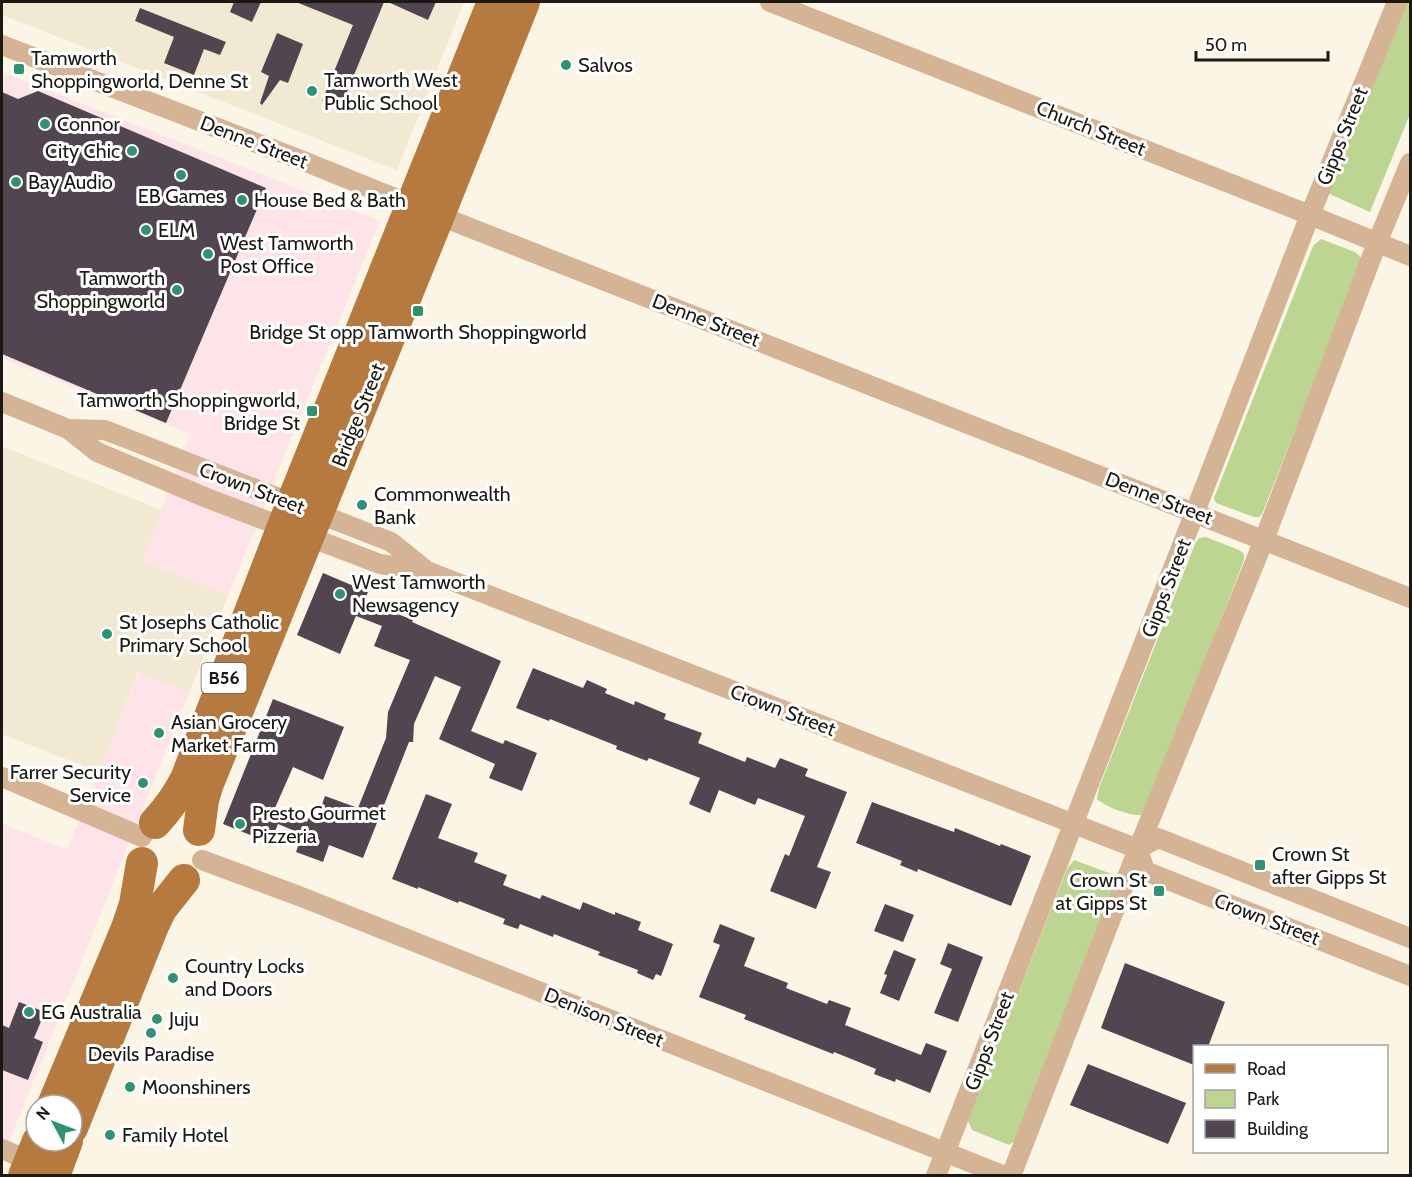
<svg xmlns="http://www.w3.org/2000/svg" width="1412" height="1177" viewBox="0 0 1412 1177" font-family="Cabin,sans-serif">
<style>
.commercial{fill:#fee3e9}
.built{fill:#f1e9d2}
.green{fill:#bcd591}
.building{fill:#51464f}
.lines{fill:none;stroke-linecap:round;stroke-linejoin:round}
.minor{stroke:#d5b395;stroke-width:20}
.primary{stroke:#b6793e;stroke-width:32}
.poi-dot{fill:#2c9472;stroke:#fff;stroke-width:2}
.labels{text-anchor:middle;stroke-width:6;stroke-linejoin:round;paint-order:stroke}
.shield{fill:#fff;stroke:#5f5e5a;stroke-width:1.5}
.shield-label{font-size:18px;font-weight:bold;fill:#1a1913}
.poi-label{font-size:20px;fill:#1a1913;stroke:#fff;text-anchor:start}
.street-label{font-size:20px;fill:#1a1913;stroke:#fff}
</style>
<rect width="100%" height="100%" fill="#faf5e5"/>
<g class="commercial">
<path d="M 2,72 L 380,221 L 278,471 L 273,487 L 228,595 L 142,561 L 190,434 L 2,358 Z"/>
<path d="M 139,672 L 189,693 L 2,1159 L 2,823 L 67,850 Z"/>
</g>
<g class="built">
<path d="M 2,2 L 464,2 L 397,170 L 2,15 Z"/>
<path d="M 2,446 L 162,510 L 142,561 L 228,595 L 189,693 L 138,672 L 99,772 L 2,734 Z"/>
</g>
<g class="green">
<path d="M 1403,2 L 1410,2 L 1410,114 L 1370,212 L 1325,192 Z"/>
<path d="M 1321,239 L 1355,252 L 1363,259 L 1262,514 L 1259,517 L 1254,517 L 1216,503 L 1214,498 L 1313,246 Z"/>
<path d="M 1206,537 L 1239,550 L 1244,554 L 1244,560 L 1147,809 L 1141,815 C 1130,816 1106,807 1097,799 L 1099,788 L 1195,544 L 1199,538 Z"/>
<path d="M 1074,860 L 1117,876 L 1016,1140 L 1009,1145 L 972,1130 L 968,1121 L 1067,869 Z"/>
</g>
<g class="building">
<path d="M 234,2 L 261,2 L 252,22 L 230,12 Z"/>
<path d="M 296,2 L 384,2 L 340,109 L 322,101 L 353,25 Z"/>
<path d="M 388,2 L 436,2 L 428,20 Z"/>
<path d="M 140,8 L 226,42 L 220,55 L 204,49 L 194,75 L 164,63 L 174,37 L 135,21 Z"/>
<path d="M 277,33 L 303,44 L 288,83 L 280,80 L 262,105 L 260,103 L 269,76 L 261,72 Z"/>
<path d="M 38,91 L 266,188 L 166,423 L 2,354 L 2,92 L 18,99 Z"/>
<path d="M 323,573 L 368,592 L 364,601 L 413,620 L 412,622 L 501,661 L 471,731 L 503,744 L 505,740 L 537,753 L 522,791 L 489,778 L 495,764 L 439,739 L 461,687 L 435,676 L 414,724 L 413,742 L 409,742 L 363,858 L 329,845 L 323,862 L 296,852 L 302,834 L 278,824 L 270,843 L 223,824 L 273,699 L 344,727 L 323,780 L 293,767 L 275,808 L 307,822 L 313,807 L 320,810 L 325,796 L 358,808 L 386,738 L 388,712 L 410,660 L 374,646 L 382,626 L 356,616 L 340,654 L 297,635 Z"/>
<path d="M 533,668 L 583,688 L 587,680 L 607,689 L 605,693 L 634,705 L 635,701 L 666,714 L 664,719 L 702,733 L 698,743 L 745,762 L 747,757 L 775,768 L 780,758 L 808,769 L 805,776 L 847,792 L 817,867 L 831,872 L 816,909 L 770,891 L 785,854 L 789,856 L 805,816 L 758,798 L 755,805 L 719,790 L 710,813 L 689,804 L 700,778 L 649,758 L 647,761 L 616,749 L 617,746 L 550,719 L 549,721 L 516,708 Z"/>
<path d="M 426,794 L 452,804 L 438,838 L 478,853 L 474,862 L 507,875 L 503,885 L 540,899 L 542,895 L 580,910 L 583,902 L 615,915 L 615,912 L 641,922 L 638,930 L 673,944 L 661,976 L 656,974 L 653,980 L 637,973 L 638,970 L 598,955 L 600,952 L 554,934 L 553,937 L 520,924 L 518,929 L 503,924 L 505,919 L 459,901 L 458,903 L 418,887 L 418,889 L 392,879 Z"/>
<path d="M 872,802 L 954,832 L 955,828 L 1000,846 L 1001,844 L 1031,856 L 1011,906 L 918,869 L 917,872 L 900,865 L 902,861 L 856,843 Z"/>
<path d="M 885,904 L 914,915 L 903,942 L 874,931 Z"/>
<path d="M 720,924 L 755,938 L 744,966 L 788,983 L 786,988 L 827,1004 L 829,1000 L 851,1008 L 845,1025 L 921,1055 L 926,1043 L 947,1051 L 930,1093 L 896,1079 L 895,1082 L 874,1074 L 876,1069 L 834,1052 L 833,1054 L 744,1019 L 746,1015 L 699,997 L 720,945 L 713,942 Z"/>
<path d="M 948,943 L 983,957 L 958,1022 L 934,1013 L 952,969 L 940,964 Z"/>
<path d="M 894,950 L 916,959 L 899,1001 L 880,993 L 887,975 L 884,974 Z"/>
<path d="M 1125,963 L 1225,1002 L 1208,1047 L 1194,1047 L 1194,1065 L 1101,1028 Z"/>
<path d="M 19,1002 L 45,1012 L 34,1038 L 43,1042 L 28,1080 L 2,1070 L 2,1025 L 9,1028 Z"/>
<path d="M 1088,1064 L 1186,1103 L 1168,1144 L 1070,1105 Z"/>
</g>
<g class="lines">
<g class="minor">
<path d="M 770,2 L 1310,215 L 1410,256"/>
<path d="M 2,45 L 301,160 L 412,205 L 1410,598"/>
<path d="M 2,402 L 68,429 L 97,452 L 207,498 L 380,564 L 427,571 L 1138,849"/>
<path d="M 68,429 L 105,430 L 391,542 L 427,571"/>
<path d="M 2,777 L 142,837"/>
<path d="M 1138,849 L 1145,871 L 1410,976"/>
<path d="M 1138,849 L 1158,838 L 1410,938"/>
<path d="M 202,860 L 299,896 L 1005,1176"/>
<path d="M 2,1149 L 30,1161"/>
<path d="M 936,1176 L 1195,512 L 1310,215 L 1397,2"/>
<path d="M 1011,1176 L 1138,849 L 1264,540 L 1377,243 L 1410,163"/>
</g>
<g class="primary">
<path d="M 155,823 C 168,809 178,795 186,779 L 292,503 L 493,2"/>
<path d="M 199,830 L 203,800 L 207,786 L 439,215 L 524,2"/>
<path d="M 53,1105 L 127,928 L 135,904 L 142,863"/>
<path d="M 72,1128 L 153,926 L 161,909 L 184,880"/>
<path d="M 24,1176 L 38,1141"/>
<path d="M 54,1176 L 67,1141"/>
</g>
</g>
<g class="poi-dot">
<circle cx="566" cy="65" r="6"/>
<rect x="13" y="63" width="12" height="12" rx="3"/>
<circle cx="312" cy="91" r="6"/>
<circle cx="45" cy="124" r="6"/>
<circle cx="132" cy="151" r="6"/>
<circle cx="181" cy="175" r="6"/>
<circle cx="16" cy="182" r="6"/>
<circle cx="242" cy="200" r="6"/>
<circle cx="146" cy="230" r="6"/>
<circle cx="208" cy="254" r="6"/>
<circle cx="177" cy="290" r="6"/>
<rect x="412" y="305" width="12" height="12" rx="3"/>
<rect x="306" y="405" width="12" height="12" rx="3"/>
<circle cx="362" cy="505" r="6"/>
<circle cx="340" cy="594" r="6"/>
<circle cx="107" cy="634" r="6"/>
<circle cx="159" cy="733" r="6"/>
<circle cx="143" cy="783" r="6"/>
<circle cx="240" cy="824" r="6"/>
<rect x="1254" y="859" width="12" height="12" rx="3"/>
<rect x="1153" y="885" width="12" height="12" rx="3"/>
<circle cx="173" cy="978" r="6"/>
<circle cx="29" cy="1012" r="6"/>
<circle cx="157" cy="1019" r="6"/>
<circle cx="151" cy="1033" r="6"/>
<circle cx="130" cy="1087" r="6"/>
<circle cx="110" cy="1135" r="6"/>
</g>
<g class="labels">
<rect class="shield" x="201.5" y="663" width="45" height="30" rx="4.5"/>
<g class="shield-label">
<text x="224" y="684">B56</text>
</g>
<g class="poi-label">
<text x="31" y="65">Tamworth<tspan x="31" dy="23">Shoppingworld, Denne St</tspan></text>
<text x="578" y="72">Salvos</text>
<text x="324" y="87">Tamworth West<tspan x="324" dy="23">Public School</tspan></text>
<text x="57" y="131">Connor</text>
<text x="120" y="158" text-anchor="end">City Chic</text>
<text x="28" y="189">Bay Audio</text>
<text x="181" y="203" text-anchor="middle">EB Games</text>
<text x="254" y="207">House Bed &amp; Bath</text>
<text x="158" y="237">ELM</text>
<text x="220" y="250">West Tamworth<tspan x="220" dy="23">Post Office</tspan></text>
<text x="165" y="285" text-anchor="end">Tamworth<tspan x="165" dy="23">Shoppingworld</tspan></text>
<text x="418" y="339" text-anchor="middle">Bridge St opp Tamworth Shoppingworld</text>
<text x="300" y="407" text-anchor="end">Tamworth Shoppingworld,<tspan x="300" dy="23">Bridge St</tspan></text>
<text x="374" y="501">Commonwealth<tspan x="374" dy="23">Bank</tspan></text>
<text x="352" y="589">West Tamworth<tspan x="352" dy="23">Newsagency</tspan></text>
<text x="119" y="629">St Josephs Catholic<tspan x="119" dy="23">Primary School</tspan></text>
<text x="171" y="729">Asian Grocery<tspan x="171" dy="23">Market Farm</tspan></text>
<text x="131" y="779" text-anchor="end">Farrer Security<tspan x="131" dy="23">Service</tspan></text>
<text x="252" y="820">Presto Gourmet<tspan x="252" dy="23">Pizzeria</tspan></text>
<text x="1272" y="861">Crown St<tspan x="1272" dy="23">after Gipps St</tspan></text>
<text x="1147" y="887" text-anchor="end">Crown St<tspan x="1147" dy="23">at Gipps St</tspan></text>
<text x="185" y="973">Country Locks<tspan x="185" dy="23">and Doors</tspan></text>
<text x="41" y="1019">EG Australia</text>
<text x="169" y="1026">Juju</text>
<text x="151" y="1061" text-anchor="middle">Devils Paradise</text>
<text x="142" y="1094">Moonshiners</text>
<text x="122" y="1142">Family Hotel</text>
</g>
<g class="street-label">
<text transform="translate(1091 128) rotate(22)" y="7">Church Street</text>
<text transform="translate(1342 136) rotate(-68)" y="7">Gipps Street</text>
<text transform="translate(254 142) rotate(21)" y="7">Denne Street</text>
<text transform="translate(706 320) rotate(21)" y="7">Denne Street</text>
<text transform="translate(358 415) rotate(-68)" y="7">Bridge Street</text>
<text transform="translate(252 488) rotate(21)" y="7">Crown Street</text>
<text transform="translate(1159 498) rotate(21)" y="7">Denne Street</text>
<text transform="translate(1166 588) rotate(-69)" y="7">Gipps Street</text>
<text transform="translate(783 710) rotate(21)" y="7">Crown Street</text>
<text transform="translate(1267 919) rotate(21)" y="7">Crown Street</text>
<text transform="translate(604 1017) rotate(22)" y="7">Denison Street</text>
<text transform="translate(989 1041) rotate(-69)" y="7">Gipps Street</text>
</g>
</g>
<rect width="1412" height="1177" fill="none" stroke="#1a1913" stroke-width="6"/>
<rect x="1193" y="1045" width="195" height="108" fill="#ffffff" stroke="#a3a3a1" stroke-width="1.5"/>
<rect x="1205" y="1064" width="30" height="9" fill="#b6793e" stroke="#a3a3a1" stroke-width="1.5"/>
<text x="1247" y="1075" font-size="18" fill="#1a1913">Road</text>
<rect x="1205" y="1090" width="30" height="18" fill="#bcd591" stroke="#a3a3a1" stroke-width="1.5"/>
<text x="1247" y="1105" font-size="18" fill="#1a1913">Park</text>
<rect x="1205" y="1120" width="30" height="18" fill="#51464f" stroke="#a3a3a1" stroke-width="1.5"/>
<text x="1247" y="1135" font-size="18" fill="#1a1913">Building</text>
<g transform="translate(54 1123) rotate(311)"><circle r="28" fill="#ffffff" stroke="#a3a3a1" stroke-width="1.5"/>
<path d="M0-4.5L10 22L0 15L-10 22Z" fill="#2c9472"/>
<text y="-9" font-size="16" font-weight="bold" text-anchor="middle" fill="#1a1913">N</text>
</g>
<path d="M1196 51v9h132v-9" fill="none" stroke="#1a1913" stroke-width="3"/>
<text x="1205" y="51" font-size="18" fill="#1a1913" stroke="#ffffff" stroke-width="4.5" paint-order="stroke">50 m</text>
</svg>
